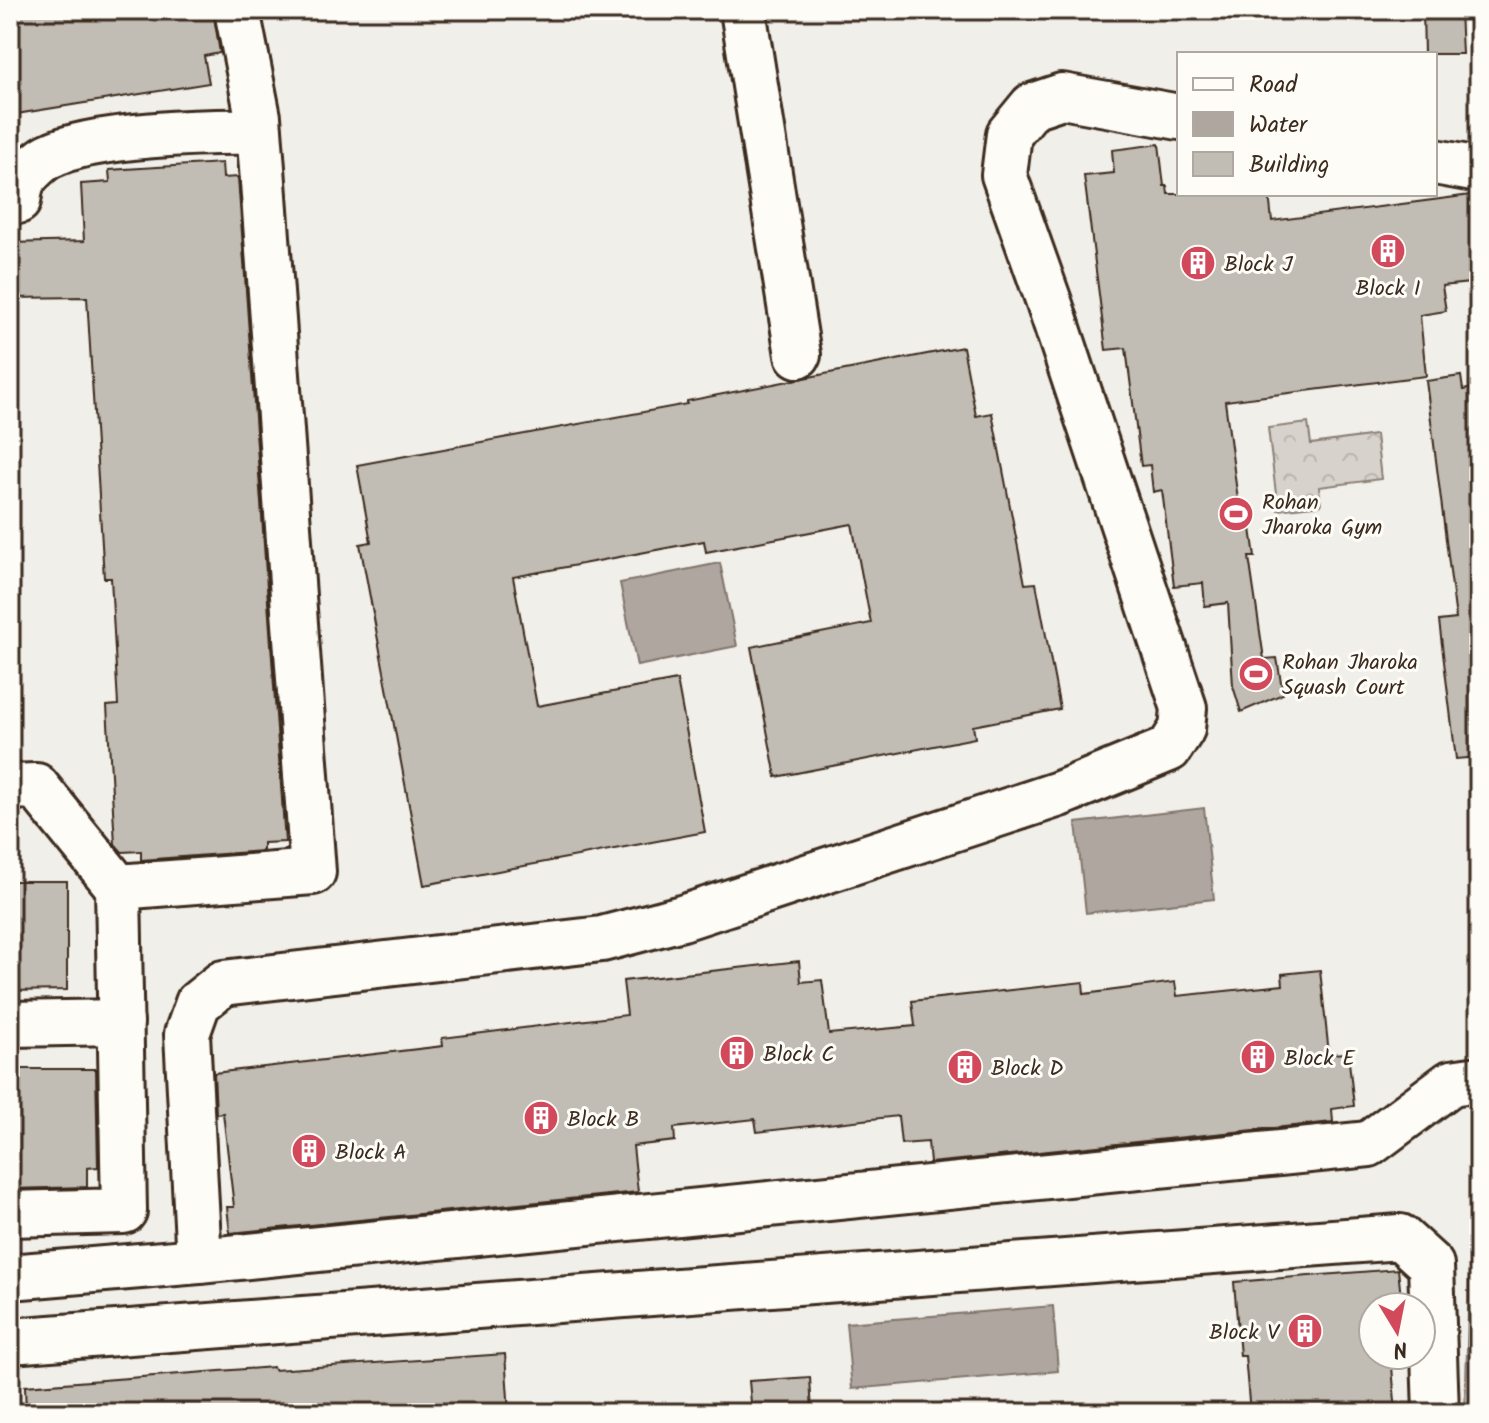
<svg xmlns="http://www.w3.org/2000/svg" width="1489" height="1423" viewBox="0 0 1489 1423" font-family="Kalam,sans-serif">
<style>
.forest{fill:url(#forest-firs);stroke:#897e75;stroke-width:2}
.park{fill:url(#park-crowns);stroke:#897e75;stroke-width:2}
.water{fill:#aea69f;stroke:#80746b;stroke-width:2}
.building{fill:#c1bcb4;stroke:#3b2a1e;stroke-width:2}
.lines{fill:none;stroke-linecap:round;stroke-linejoin:round}
.minor-casing{stroke:#3b2a1e;stroke-width:50}
.minor{stroke:#fdfcf7;stroke-width:44}
.labels{text-anchor:middle;stroke-width:6;stroke-linejoin:round;paint-order:stroke}
.poi-label{font-size:22px;fill:#3b2a1e;stroke:#fdfcf7;text-anchor:start}
</style>
<defs>
<pattern id="forest-firs" width="22" height="20" patternUnits="userSpaceOnUse" patternTransform="scale(2)"><rect width="22" height="20" fill="#d7d2cc"/><path d="M5 1l3.5 6h-7zM16 11l3.5 6h-7z" fill="#b9b4af"/></pattern>
<pattern id="park-crowns" width="20" height="18" patternUnits="userSpaceOnUse" patternTransform="scale(2)"><rect width="20" height="18" fill="#d7d2cc"/><path d="M2 6a3 3 0 1 1 6 0M12 15a3 3 0 1 1 6 0" fill="none" stroke="#b9b4af"/></pattern>
</defs>
<rect width="100%" height="100%" fill="#f1efea"/>
<filter id="ink" filterUnits="userSpaceOnUse"><feTurbulence type="fractalNoise" baseFrequency=".0125" numOctaves="2"/><feDisplacementMap in="SourceGraphic" scale="16" xChannelSelector="R" yChannelSelector="G"/><feConvolveMatrix kernelMatrix="1 2 1 2 8 2 1 2 1" color-interpolation-filters="sRGB"/></filter>
<g filter="url(#ink)">
<path class="forest" d="M 1479,1150 L 1479,1413 L 1465,1413 L 1473,1151 Z"/>
<path class="park" d="M 1308,423 L 1311,444 L 1376,435 L 1381,479 L 1319,487 L 1321,505 L 1278,510 L 1268,428 Z"/>
<g class="water">
<path d="M 720,563 L 737,646 L 637,666 L 620,583 Z"/>
<path d="M 1204,808 L 1214,899 L 1086,913 L 1076,823 Z"/>
<path d="M 1053,1306 L 1058,1371 L 852,1389 L 846,1323 Z"/>
</g>
<g class="building">
<path d="M 10,10 L 213,10 L 220,53 L 204,56 L 209,83 L 10,115 Z"/>
<path d="M 1423,10 L 1460,10 L 1462,54 L 1424,54 Z"/>
<path d="M 1159,144 L 1164,186 L 1167,186 L 1168,194 L 1269,194 L 1272,221 L 1479,194 L 1479,282 L 1442,286 L 1446,311 L 1420,315 L 1426,376 L 1225,401 L 1241,523 L 1250,521 L 1255,557 L 1249,557 L 1264,659 L 1277,658 L 1283,694 L 1241,712 L 1233,686 L 1228,603 L 1205,606 L 1203,583 L 1174,586 L 1162,490 L 1153,492 L 1150,465 L 1141,466 L 1126,348 L 1106,350 L 1084,176 L 1114,173 L 1112,150 Z"/>
<path d="M 222,163 L 223,178 L 238,177 L 285,842 L 263,843 L 263,851 L 141,860 L 141,851 L 122,852 L 115,844 L 107,706 L 118,705 L 111,578 L 104,578 L 87,297 L 10,298 L 10,243 L 84,241 L 81,184 L 110,182 L 109,170 Z"/>
<path d="M 963,347 L 976,416 L 992,413 L 1025,584 L 1036,583 L 1060,709 L 973,726 L 975,738 L 776,777 L 751,647 L 871,623 L 852,524 L 706,552 L 704,541 L 513,577 L 537,706 L 677,680 L 705,832 L 424,885 L 360,544 L 371,542 L 357,465 L 687,404 L 687,401 Z"/>
<path d="M 1461,376 L 1463,390 L 1479,387 L 1479,757 L 1456,759 L 1439,621 L 1456,619 L 1426,381 Z"/>
<path d="M 10,881 L 67,881 L 67,990 L 10,991 Z"/>
<path d="M 799,961 L 801,982 L 822,980 L 829,1034 L 915,1026 L 912,1001 L 1083,982 L 1084,994 L 1175,982 L 1177,996 L 1283,985 L 1282,974 L 1320,970 L 1329,1054 L 1348,1053 L 1354,1106 L 1332,1109 L 1333,1122 L 930,1163 L 928,1142 L 901,1144 L 898,1116 L 757,1132 L 755,1119 L 674,1128 L 675,1141 L 633,1146 L 638,1192 L 230,1233 L 227,1207 L 234,1207 L 223,1113 L 216,1114 L 214,1073 L 443,1046 L 442,1038 L 627,1015 L 623,981 Z"/>
<path d="M 10,1069 L 96,1069 L 98,1167 L 87,1168 L 87,1187 L 10,1189 Z"/>
<path d="M 1398,1269 L 1402,1307 L 1373,1307 L 1373,1355 L 1391,1355 L 1396,1413 L 1250,1413 L 1245,1356 L 1240,1356 L 1234,1282 Z"/>
<path d="M 505,1354 L 509,1413 L 26,1413 L 25,1386 L 273,1367 L 274,1370 Z"/>
<path d="M 810,1377 L 812,1413 L 752,1413 L 749,1381 Z"/>
</g>
<g class="lines">
<defs>
<g id="minor">
<path d="M 743,10 L 798,355"/>
<path d="M 1435,162 L 1479,170"/>
<path d="M 18,201 C 19,195 20,187 22,182 C 26,174 41,160 49,156 C 92,134 208,131 259,132"/>
<path d="M 10,787 L 36,786 L 118,887"/>
<path d="M 10,1024 L 121,1022"/>
<path d="M 10,1214 L 124,1211 L 118,887 L 313,872 L 262,168 L 258,117 L 237,10"/>
<path d="M 199,1261 L 187,1034 L 198,1003 L 223,983 L 602,939 L 682,918 L 1059,794 L 1169,749 L 1182,729 L 1184,708 L 1049,302 L 1004,175 L 1009,134 L 1032,106 L 1062,96 L 1179,117"/>
<path d="M 10,1277 L 199,1261 L 1369,1144 L 1451,1083 L 1479,1079"/>
<path d="M 10,1341 L 1400,1237 L 1431,1265 L 1436,1413"/>
</g>
</defs>
<use href="#minor" class="minor-casing"/>
<use href="#minor" class="minor"/>
</g>
</g>
<defs>
<symbol id="building-disc" viewBox="-11 -11 22 22"><circle r="9.5" fill="#d1495b" stroke="#fdfcf7"/><path d="M-4-6H4V6H1V3H-1V6H-4ZM-2.5-4.3h1.7v1.8h-1.7ZM.8-4.3h1.7v1.8H.8ZM-2.5-1h1.7V.8h-1.7ZM.8-1h1.7V.8H.8Z" fill="#fff"/></symbol>
<symbol id="stadium-disc" viewBox="-11 -11 22 22"><circle r="9.5" fill="#d1495b" stroke="#fdfcf7"/><path d="M0-5a6.5 5 0 1 0 0 10a6.5 5 0 1 0 0-10ZM-3.5-1.8h7v3.6h-7Z" fill="#fff"/></symbol>
</defs>
<g fill-rule="evenodd">
<use href="#building-disc" x="1368" y="231" width="40" height="40"/>
<use href="#building-disc" x="1178" y="243" width="40" height="40"/>
<use href="#stadium-disc" x="1216" y="494" width="40" height="40"/>
<use href="#stadium-disc" x="1236" y="654" width="40" height="40"/>
<use href="#building-disc" x="717" y="1033" width="40" height="40"/>
<use href="#building-disc" x="1238" y="1037" width="40" height="40"/>
<use href="#building-disc" x="945" y="1047" width="40" height="40"/>
<use href="#building-disc" x="521" y="1098" width="40" height="40"/>
<use href="#building-disc" x="289" y="1131" width="40" height="40"/>
<use href="#building-disc" x="1285" y="1311" width="40" height="40"/>
</g>
<g class="labels">
<g class="poi-label">
<text x="1224" y="271">Block J</text>
<text x="1388" y="295" text-anchor="middle">Block I</text>
<text x="1262" y="509">Rohan<tspan x="1262" dy="25">Jharoka Gym</tspan></text>
<text x="1282" y="669">Rohan Jharoka<tspan x="1282" dy="25">Squash Court</tspan></text>
<text x="763" y="1061">Block C</text>
<text x="1284" y="1065">Block E</text>
<text x="991" y="1075">Block D</text>
<text x="567" y="1126">Block B</text>
<text x="335" y="1159">Block A</text>
<text x="1279" y="1339" text-anchor="end">Block V</text>
</g>
</g>
<rect width="1489" height="1423" fill="none" stroke="#fdfcf7" stroke-width="40"/>
<rect x="20" y="20" width="1449" height="1383" fill="none" stroke="#3b2a1e" stroke-width="3" filter="url(#ink)"/>
<rect x="1177" y="52" width="260" height="144" fill="#fdfcf7" stroke="#afa8a0" stroke-width="2"/>
<rect x="1193" y="78" width="40" height="12" fill="#fdfcf7" stroke="#afa8a0" stroke-width="2"/>
<text x="1249" y="92" font-size="24" fill="#3b2a1e">Road</text>
<rect x="1193" y="112" width="40" height="24" fill="#aea69f" stroke="#afa8a0" stroke-width="2"/>
<text x="1249" y="132" font-size="24" fill="#3b2a1e">Water</text>
<rect x="1193" y="152" width="40" height="24" fill="#c1bcb4" stroke="#afa8a0" stroke-width="2"/>
<text x="1249" y="172" font-size="24" fill="#3b2a1e">Building</text>
<g transform="translate(1397 1331) rotate(170)"><circle r="38" fill="#fdfcf7" stroke="#afa8a0" stroke-width="2"/>
<path d="M0-6L14 30L0 20L-14 30Z" fill="#d1495b"/>
<text y="-12" font-size="22" font-weight="bold" text-anchor="middle" fill="#3b2a1e">N</text>
</g>
</svg>
